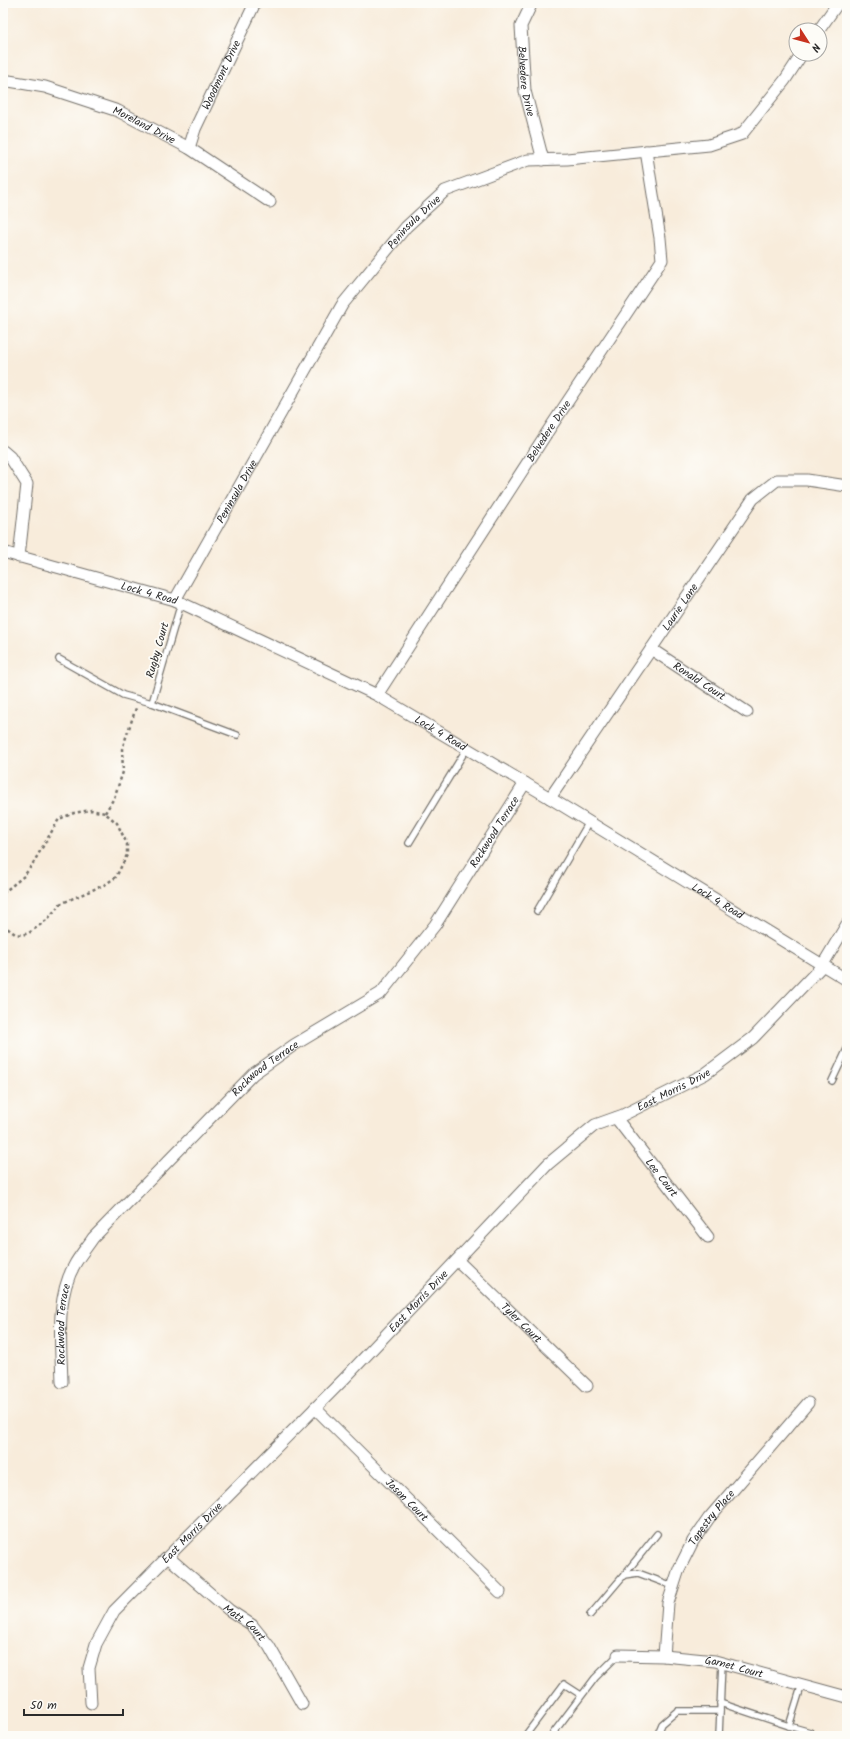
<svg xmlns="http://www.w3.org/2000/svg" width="850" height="1739" viewBox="0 0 850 1739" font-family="Kalam,sans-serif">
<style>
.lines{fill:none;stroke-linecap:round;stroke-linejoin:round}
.lane-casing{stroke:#736f69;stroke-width:8}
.street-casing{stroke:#736f69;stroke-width:13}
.path{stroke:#736f69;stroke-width:2.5;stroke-dasharray:3 3;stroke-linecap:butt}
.lane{stroke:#fff;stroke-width:5.5}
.street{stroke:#fff;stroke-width:11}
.labels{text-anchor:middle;stroke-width:3.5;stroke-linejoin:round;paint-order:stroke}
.street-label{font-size:11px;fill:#2b2b2b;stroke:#fdfcf7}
</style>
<rect width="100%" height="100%" fill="#fdfcf7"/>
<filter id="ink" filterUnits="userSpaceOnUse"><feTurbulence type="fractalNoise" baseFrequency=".025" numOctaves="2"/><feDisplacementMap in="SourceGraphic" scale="8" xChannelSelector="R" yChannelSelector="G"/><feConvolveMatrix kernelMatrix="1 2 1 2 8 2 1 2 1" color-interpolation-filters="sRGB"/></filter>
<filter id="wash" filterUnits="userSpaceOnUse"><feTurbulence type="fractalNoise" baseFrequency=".012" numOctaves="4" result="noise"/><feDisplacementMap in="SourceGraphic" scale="16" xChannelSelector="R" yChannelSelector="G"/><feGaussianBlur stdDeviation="0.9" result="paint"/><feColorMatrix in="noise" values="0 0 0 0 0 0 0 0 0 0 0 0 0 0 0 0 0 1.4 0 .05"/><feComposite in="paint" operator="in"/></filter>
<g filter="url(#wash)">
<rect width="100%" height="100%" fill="#f8ecdb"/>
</g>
<g filter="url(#ink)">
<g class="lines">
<defs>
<g id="lane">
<path d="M 59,659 L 123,695 L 152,703 L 237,735"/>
<path d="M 152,703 L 181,603"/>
<path d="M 409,843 L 467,748"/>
<path d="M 537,911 L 589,822"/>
<path d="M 832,1081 L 847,1049"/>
<path d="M 624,1575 L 657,1534"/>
<path d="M 590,1615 L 624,1575 L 638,1573 L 673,1586"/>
<path d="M 802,1684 L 789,1726 L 810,1732 L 809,1736"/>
<path d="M 720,1703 L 789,1726"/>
<path d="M 525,1736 L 564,1684 L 581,1695"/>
<path d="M 551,1736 L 595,1678 L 618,1655"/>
<path d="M 657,1736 L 662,1724 L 677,1711 L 720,1711"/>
<path d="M 719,1736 L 722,1662"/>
</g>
<g id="street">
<path id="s1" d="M 532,3 L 521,26 L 525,91 L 543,160"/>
<path d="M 819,30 L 838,3"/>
<path id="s2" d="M 3,80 L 45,87 L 118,111 L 189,148 L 270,202"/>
<path id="s3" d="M 189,148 L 195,129 L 255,3"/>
<path d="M 3,451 L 10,457 L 27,484 L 19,557"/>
<path id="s4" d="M 3,552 L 175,600 L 377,695 L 550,798 L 847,980"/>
<path id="s5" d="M 175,600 L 342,305 L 406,227 L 445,191 L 528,160 L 567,159 L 709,145 L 742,134 L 785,80 L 802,54"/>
<path id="s6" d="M 651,649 L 747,712"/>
<path id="s7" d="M 377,695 L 550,428 L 662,260 L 660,238 L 646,151"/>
<path id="s8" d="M 550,798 L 753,499 L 777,480 L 807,480 L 847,486"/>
<path id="s9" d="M 616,1118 L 708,1237"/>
<path id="s10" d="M 457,1260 L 587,1386"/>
<path id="s11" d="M 62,1382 C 61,1344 55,1298 75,1264 C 80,1255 87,1247 93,1238 L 253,1074 L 294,1045 L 381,993 L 435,925 L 525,783"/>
<path id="s12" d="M 315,1408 L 500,1592"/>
<path id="s13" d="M 168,1557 L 229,1610 L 252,1625 L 269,1646 L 302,1704"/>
<path id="s14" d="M 618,1655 L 664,1656 L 715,1661 L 847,1697"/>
<path id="s15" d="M 664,1656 L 668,1603 L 679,1569 L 693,1541 L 709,1518 L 808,1403"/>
<path id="s16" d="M 91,1703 L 89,1668 L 96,1644 L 114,1611 L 344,1379 L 548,1164 L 595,1125 L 623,1115 L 705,1074 L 753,1038 L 822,966 L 847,924"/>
</g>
</defs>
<use href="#lane" class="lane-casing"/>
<use href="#street" class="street-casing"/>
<g class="path">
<path d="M 105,813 L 114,798 L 123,772 L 122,749 L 136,708"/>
<path d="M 3,893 L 24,876 L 32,865 L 59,819 L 74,813 L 91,810 L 105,813 L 117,823 L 127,844 L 127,855 L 116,877 L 106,884 L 60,904 L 48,919 L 29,933 L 22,935 L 15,934 L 3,925"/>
</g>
<use href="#lane" class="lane"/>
<use href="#street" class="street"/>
</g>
</g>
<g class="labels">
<g class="street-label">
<text dy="4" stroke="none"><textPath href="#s3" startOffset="80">Woodmont Drive</textPath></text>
<text dy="4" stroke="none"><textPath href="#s1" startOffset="81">Belvedere Drive</textPath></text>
<text dy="4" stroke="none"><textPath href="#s2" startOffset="149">Moreland Drive</textPath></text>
<text dy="4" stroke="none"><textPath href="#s5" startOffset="449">Peninsula Drive</textPath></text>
<text dy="4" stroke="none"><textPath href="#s7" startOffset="315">Belvedere Drive</textPath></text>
<text dy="4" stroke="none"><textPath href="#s5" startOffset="125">Peninsula Drive</textPath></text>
<text dy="4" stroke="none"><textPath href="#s4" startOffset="152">Lock 4 Road</textPath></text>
<text dy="4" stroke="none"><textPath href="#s8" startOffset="231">Laurie Lane</textPath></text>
<text transform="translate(157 650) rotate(-74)" y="4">Rugby Court</text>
<text dy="4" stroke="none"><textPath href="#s6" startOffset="58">Ronald Court</textPath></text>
<text dy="4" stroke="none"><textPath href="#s4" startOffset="476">Lock 4 Road</textPath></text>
<text dy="4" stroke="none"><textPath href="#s11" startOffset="730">Rockwood Terrace</textPath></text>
<text dy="4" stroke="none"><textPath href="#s4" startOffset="800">Lock 4 Road</textPath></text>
<text dy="4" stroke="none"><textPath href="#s11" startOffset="394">Rockwood Terrace</textPath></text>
<text dy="4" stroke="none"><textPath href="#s16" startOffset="868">East Morris Drive</textPath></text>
<text dy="4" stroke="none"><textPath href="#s9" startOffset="75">Lee Court</textPath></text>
<text dy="4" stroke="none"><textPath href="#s16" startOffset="532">East Morris Drive</textPath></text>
<text dy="4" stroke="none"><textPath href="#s10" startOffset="90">Tyler Court</textPath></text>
<text dy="4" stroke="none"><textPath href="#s11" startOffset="58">Rockwood Terrace</textPath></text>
<text dy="4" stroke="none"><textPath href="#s12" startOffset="130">Jason Court</textPath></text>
<text dy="4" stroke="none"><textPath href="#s15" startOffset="150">Tapestry Place</textPath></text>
<text dy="4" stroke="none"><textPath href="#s16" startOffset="208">East Morris Drive</textPath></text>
<text dy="4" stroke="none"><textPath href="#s13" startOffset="101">Matt Court</textPath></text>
<text dy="4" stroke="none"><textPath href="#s14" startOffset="117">Garnet Court</textPath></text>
</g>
</g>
<rect width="850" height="1739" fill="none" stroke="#fdfcf7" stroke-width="16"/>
<g transform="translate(808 42) rotate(126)"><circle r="19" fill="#fdfcf7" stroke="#a9a8a5"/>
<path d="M0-3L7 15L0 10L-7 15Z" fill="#c8321e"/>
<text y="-6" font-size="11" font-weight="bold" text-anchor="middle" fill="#2b2b2b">N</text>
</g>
<path d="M24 1709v6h99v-6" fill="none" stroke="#2b2b2b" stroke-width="2"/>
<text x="30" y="1709" font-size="12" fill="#2b2b2b" stroke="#fdfcf7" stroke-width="3" paint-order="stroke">50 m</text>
</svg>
